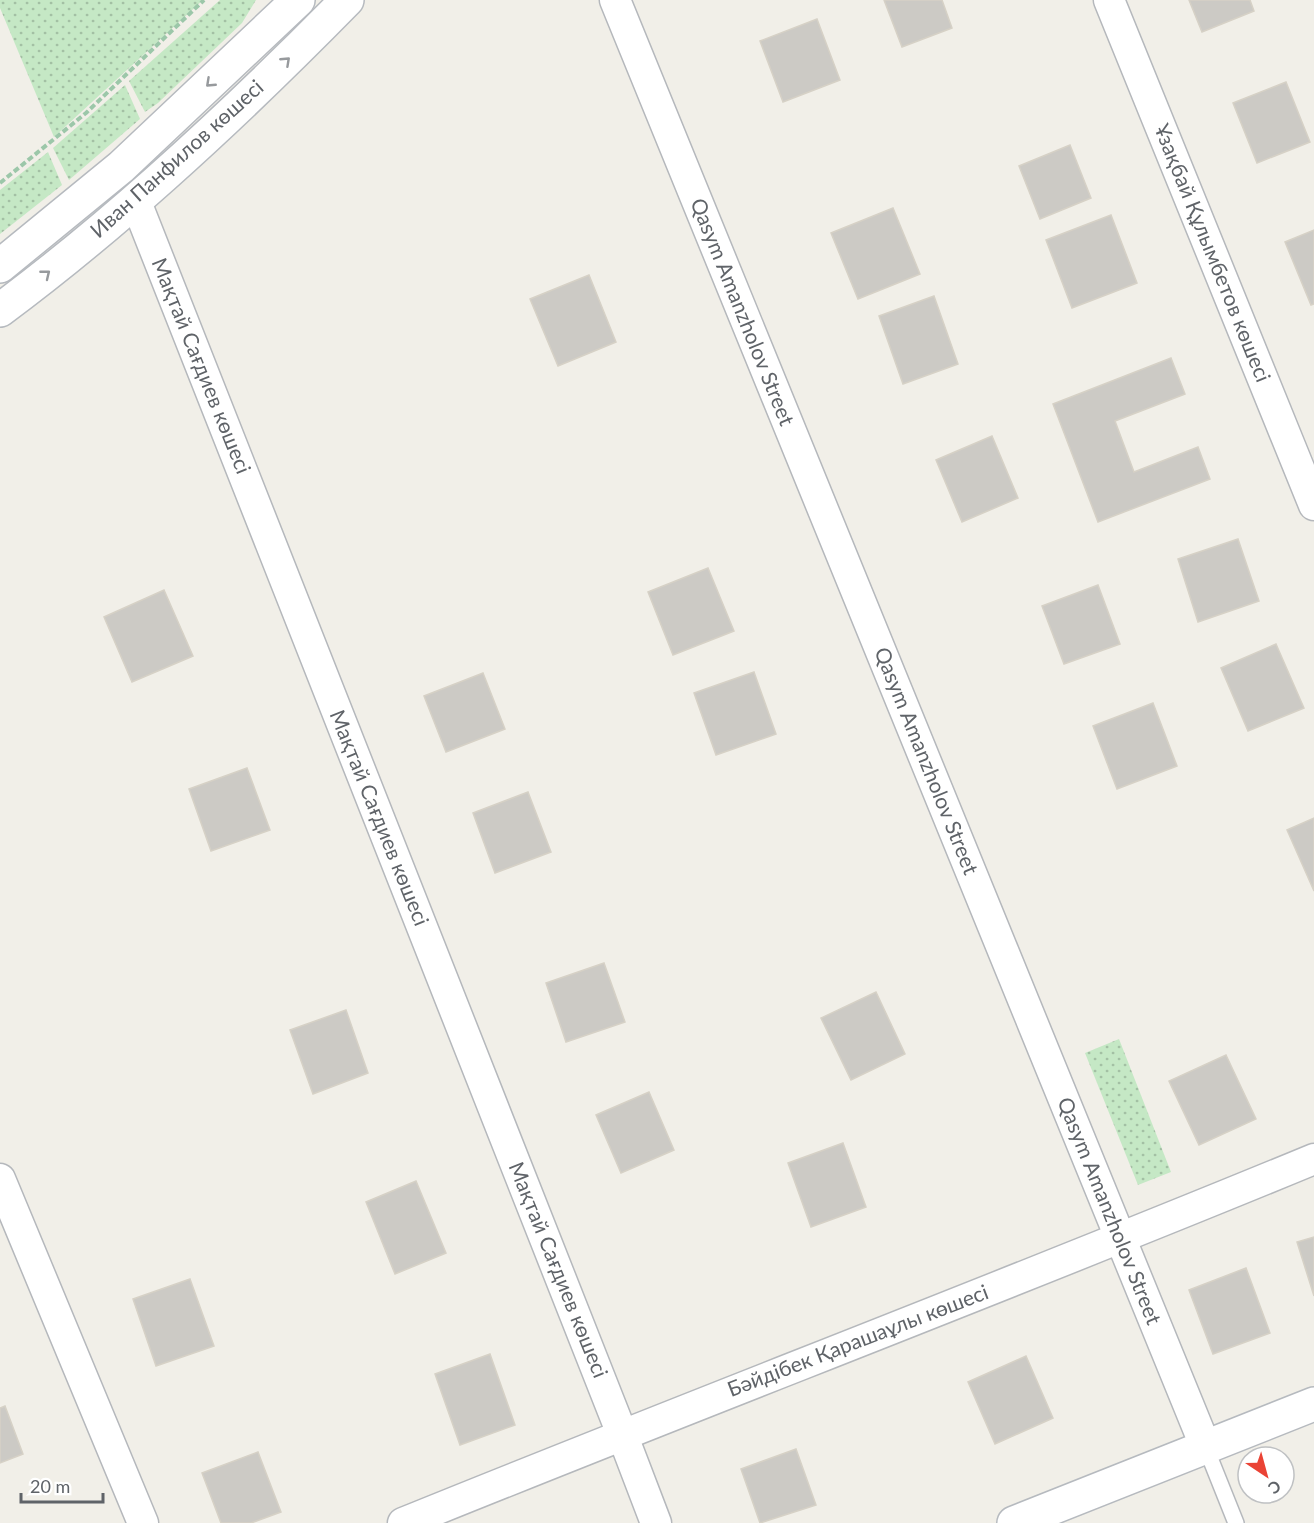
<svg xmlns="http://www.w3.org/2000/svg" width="1314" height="1523" viewBox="0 0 1314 1523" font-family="Lato,sans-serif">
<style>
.grass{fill:url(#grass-dots)}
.building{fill:#cccac5;stroke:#d6d1c6;stroke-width:1.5}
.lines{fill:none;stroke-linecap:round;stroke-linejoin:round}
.lane-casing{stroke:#b5b8bc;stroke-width:18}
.street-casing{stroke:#b5b8bc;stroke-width:33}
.secondary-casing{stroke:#b6babf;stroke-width:36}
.path{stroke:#9cc7a9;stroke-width:4;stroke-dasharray:6 3;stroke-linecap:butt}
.lane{stroke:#fff;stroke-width:15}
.street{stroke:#fff;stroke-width:30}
.secondary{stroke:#fff;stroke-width:33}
.oneway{stroke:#979a9d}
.labels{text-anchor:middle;stroke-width:5;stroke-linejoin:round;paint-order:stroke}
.street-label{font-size:21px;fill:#5f6368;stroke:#fff}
</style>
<defs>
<pattern id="grass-dots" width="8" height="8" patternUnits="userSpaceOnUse" patternTransform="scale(1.5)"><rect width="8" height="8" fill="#c5e8c5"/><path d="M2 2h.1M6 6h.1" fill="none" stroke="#a3c0a4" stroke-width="1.8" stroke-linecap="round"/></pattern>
</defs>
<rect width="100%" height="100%" fill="#f1efe8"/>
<g class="grass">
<path d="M 0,0 L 203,0 L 54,137 L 0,8 Z"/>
<path d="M 220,0 L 256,0 L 242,23 L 158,103 L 145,112 L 129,81 Z"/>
<path d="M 125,85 L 140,119 L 69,180 L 53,148 Z"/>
<path d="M 48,152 L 62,185 L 0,234 L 0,190 Z"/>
<path d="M 1119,1039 L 1171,1172 L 1138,1185 L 1085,1053 Z"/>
</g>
<g class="building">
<path d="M 884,0 L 942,0 L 952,28 L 902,47 Z"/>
<path d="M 1189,0 L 1250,0 L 1254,11 L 1202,32 Z"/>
<path d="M 817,19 L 840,80 L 783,102 L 760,41 Z"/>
<path d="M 1286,82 L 1310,142 L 1257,163 L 1233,103 Z"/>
<path d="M 1070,145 L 1091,198 L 1040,219 L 1019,166 Z"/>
<path d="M 893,208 L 920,274 L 858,299 L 831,233 Z"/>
<path d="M 1111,215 L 1137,283 L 1072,308 L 1046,240 Z"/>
<path d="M 1314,230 L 1314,304 L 1311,305 L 1285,242 Z"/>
<path d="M 589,275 L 616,342 L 558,366 L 530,299 Z"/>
<path d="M 934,296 L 958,364 L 903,384 L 879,316 Z"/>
<path d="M 1171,358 L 1185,394 L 1115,421 L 1134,472 L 1198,447 L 1210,479 L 1098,522 L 1053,404 Z"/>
<path d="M 992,436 L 1018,498 L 962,522 L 936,460 Z"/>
<path d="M 1238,539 L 1259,601 L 1198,622 L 1178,559 Z"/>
<path d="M 708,568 L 734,631 L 673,655 L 648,592 Z"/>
<path d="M 1098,585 L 1120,644 L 1064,664 L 1042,606 Z"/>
<path d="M 164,590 L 193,656 L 132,682 L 104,617 Z"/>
<path d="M 1276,644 L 1304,708 L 1248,731 L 1221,668 Z"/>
<path d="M 754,672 L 776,734 L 716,755 L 694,693 Z"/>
<path d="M 483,673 L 505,729 L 446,752 L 424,696 Z"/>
<path d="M 1153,703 L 1177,766 L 1117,789 L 1093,726 Z"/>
<path d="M 247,768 L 270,830 L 211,851 L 189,789 Z"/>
<path d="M 528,792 L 551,852 L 495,873 L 473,813 Z"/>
<path d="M 1314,818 L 1314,891 L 1287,830 Z"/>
<path d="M 604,963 L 625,1022 L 566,1042 L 546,983 Z"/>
<path d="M 876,992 L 905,1054 L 851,1080 L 821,1018 Z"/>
<path d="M 346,1010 L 368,1073 L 313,1094 L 290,1030 Z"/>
<path d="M 1226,1055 L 1256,1119 L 1199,1145 L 1169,1081 Z"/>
<path d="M 649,1092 L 674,1150 L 621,1173 L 596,1115 Z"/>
<path d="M 843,1143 L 866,1207 L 811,1227 L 788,1163 Z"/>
<path d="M 416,1181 L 446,1253 L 395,1274 L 366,1202 Z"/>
<path d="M 1314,1237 L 1314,1296 L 1297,1242 Z"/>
<path d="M 1246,1268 L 1270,1333 L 1213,1354 L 1189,1290 Z"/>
<path d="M 190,1279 L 214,1346 L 156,1366 L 133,1299 Z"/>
<path d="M 490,1354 L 515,1425 L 460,1445 L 435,1374 Z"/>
<path d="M 1026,1356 L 1053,1418 L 995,1444 L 968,1382 Z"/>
<path d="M 5,1406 L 23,1454 L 0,1463 L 0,1408 Z"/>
<path d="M 796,1449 L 816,1505 L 760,1523 L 741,1469 Z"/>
<path d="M 258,1452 L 281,1512 L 251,1523 L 221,1523 L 202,1473 Z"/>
</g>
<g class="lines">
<defs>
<path id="lane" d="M 1206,1448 L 1236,1523"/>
<g id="street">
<path d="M 615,0 L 1206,1448"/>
<path d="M 1109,0 L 1314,505"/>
<path d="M 136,202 L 622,1434 L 656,1523"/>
<path d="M 0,1179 L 143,1523"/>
<path d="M 403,1523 C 706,1400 1012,1284 1314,1159"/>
</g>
<g id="secondary">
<path d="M 0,266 L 121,167 L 298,0"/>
<path d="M 0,310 C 124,218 239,110 347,0"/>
<path d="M 1014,1523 L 1314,1404"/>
</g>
</defs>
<use href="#lane" class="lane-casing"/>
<use href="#street" class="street-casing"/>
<use href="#secondary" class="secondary-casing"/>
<path class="path" d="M 0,183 L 86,113 L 204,0"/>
<use href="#lane" class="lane"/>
<use href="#street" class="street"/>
<use href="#secondary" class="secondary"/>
</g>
<defs><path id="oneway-chevron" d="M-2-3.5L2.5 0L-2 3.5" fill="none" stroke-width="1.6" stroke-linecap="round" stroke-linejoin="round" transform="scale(1.5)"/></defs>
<g class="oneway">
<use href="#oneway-chevron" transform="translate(286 61) rotate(-43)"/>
<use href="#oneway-chevron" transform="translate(210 83) rotate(137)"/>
<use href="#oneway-chevron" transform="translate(46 274) rotate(-39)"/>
</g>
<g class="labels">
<g class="street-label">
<text transform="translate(177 159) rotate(-42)" y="7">Иван Панфилов көшесі</text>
<text transform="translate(1212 253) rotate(68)" y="7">Ұзақбай Құлымбетов көшесі</text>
<text transform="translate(742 312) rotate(68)" y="7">Qasym Amanzholov Street</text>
<text transform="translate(201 366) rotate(68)" y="7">Мақтай Сағдиев көшесі</text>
<text transform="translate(926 761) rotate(68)" y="7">Qasym Amanzholov Street</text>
<text transform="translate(379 818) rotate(68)" y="7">Мақтай Сағдиев көшесі</text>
<text transform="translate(1109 1211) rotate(68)" y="7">Qasym Amanzholov Street</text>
<text transform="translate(558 1270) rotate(68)" y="7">Мақтай Сағдиев көшесі</text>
<text transform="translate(858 1341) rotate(-21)" y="7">Бәйдібек Қарашаұлы көшесі</text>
</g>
</g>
<g transform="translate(1266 1475) rotate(144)"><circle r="28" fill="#ffffff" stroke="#bfc1c3" stroke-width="1.5"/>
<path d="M0-4.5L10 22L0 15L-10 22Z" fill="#ea4335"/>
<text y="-9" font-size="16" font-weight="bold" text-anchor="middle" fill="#5f6368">С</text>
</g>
<path d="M21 1493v9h82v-9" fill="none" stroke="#5f6368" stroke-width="3"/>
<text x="30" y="1493" font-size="18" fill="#5f6368" stroke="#ffffff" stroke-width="4.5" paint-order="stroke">20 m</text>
</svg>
